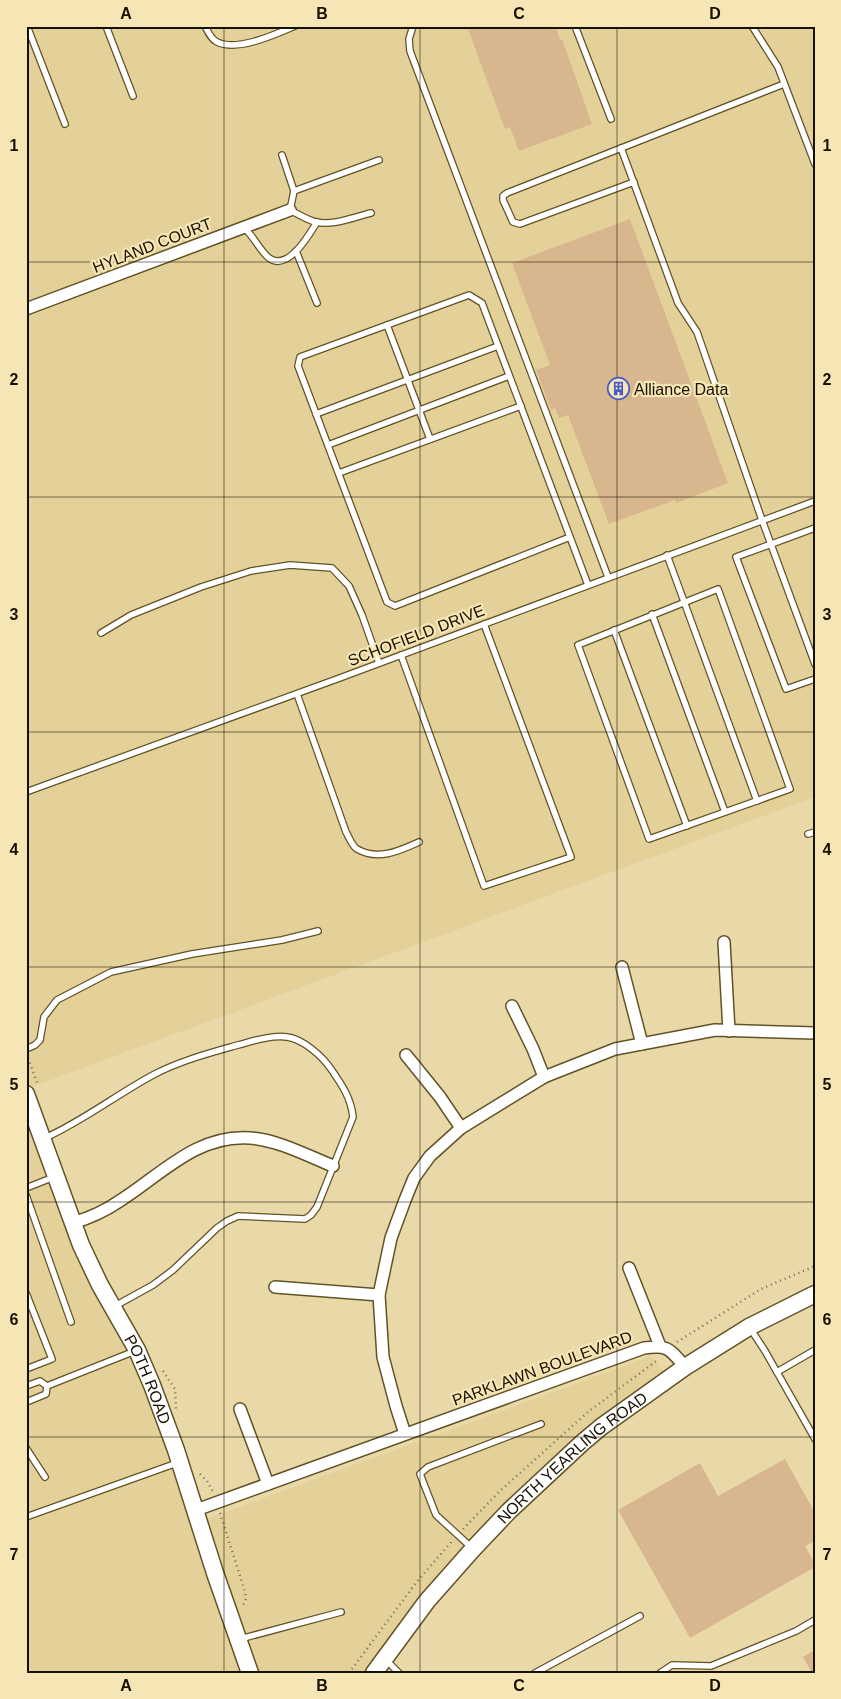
<svg xmlns="http://www.w3.org/2000/svg" width="841" height="1699" viewBox="0 0 841 1699" font-family="Arial,sans-serif">
<style>
.built{fill:#e4d199}
.building{fill:#d8b78f}
.lines{fill:none;stroke-linecap:round;stroke-linejoin:round}
.lane-casing{stroke:#615326;stroke-width:8}
.street-casing{stroke:#615326;stroke-width:14}
.secondary-casing{stroke:#615326;stroke-width:19}
.path{stroke:#796e50;stroke-width:2.5;stroke-dasharray:1 4;stroke-linecap:butt}
.lane{stroke:#fff;stroke-width:5.5}
.street{stroke:#fff;stroke-width:11}
.secondary{stroke:#fff;stroke-width:16}
.grid{fill:none;stroke:#171102;stroke-width:1;stroke-opacity:0.55}
.labels{text-anchor:middle;stroke-width:4.5;stroke-linejoin:round;paint-order:stroke}
.street-label{font-size:16px;fill:#171102;stroke:#f6e6b5}
.poi-label{font-size:16px;fill:#171102;stroke:#f6e6b5;text-anchor:start}
.neatline{fill:none;stroke:#171102;stroke-width:2}
.grid-label{font-size:16px;text-anchor:middle;font-weight:bold;fill:#171102}
</style>
<rect width="100%" height="100%" fill="#e9d9a9"/>
<g class="built">
<path d="M 26,26 L 815,26 L 815,797 L 26,1089 Z"/>
<path d="M 26,1102 L 129,1338 L 201,1521 L 651,1356 L 668,1377 L 499,1521 L 373,1673 L 26,1673 Z"/>
</g>
<g class="building">
<path d="M 476,26 L 555,26 L 560,40 L 562,39 L 592,124 L 519,151 L 510,127 L 505,129 L 468,29 Z"/>
<path d="M 630,219 L 728,483 L 676,503 L 675,500 L 609,524 L 568,415 L 559,418 L 555,408 L 551,410 L 536,370 L 550,365 L 512,263 Z"/>
<path d="M 785,1459 L 815,1513 L 815,1541 L 805,1546 L 815,1564 L 815,1567 L 690,1638 L 618,1510 L 700,1463 L 718,1496 Z"/>
<path d="M 815,1650 L 815,1673 L 812,1673 L 803,1657 Z"/>
</g>
<g class="lines">
<defs>
<g id="lane">
<path d="M 27,26 L 65,124"/>
<path d="M 106,26 L 133,96"/>
<path d="M 205,26 C 208,32 211,39 217,42 C 238,52 276,34 295,26"/>
<path d="M 413,26 L 409,39 L 410,51 L 608,577"/>
<path d="M 575,26 L 611,119"/>
<path d="M 752,26 L 778,67 L 815,164"/>
<path d="M 621,148 L 678,303 L 697,332 L 762,520 L 815,664"/>
<path d="M 282,155 L 294,191 L 290,210 C 298,214 307,220 316,222 C 333,226 354,217 371,213"/>
<path d="M 634,182 L 520,224 L 513,222 L 503,200 L 503,196 L 507,193 L 784,84"/>
<path d="M 294,191 L 379,160"/>
<path d="M 244,228 C 254,236 259,250 269,258 C 288,272 309,235 317,222"/>
<path d="M 296,251 L 317,303"/>
<path d="M 387,325 L 430,439"/>
<path d="M 316,414 L 498,346"/>
<path d="M 328,445 L 509,376"/>
<path d="M 339,473 L 521,406"/>
<path d="M 815,528 L 736,557 L 786,689 L 815,679"/>
<path d="M 570,537 L 395,606 L 387,602 L 298,366 L 300,357 L 469,295 L 482,303 L 588,585"/>
<path d="M 667,555 L 757,801"/>
<path d="M 718,589 L 790,789 L 649,839 L 578,645 Z"/>
<path d="M 652,614 L 725,812"/>
<path d="M 614,630 L 687,826"/>
<path d="M 101,633 L 131,615 L 201,587 L 251,571 L 290,565 L 332,568 L 349,586 L 362,615 L 379,663"/>
<path d="M 401,655 L 484,886 L 571,857 L 484,624"/>
<path d="M 297,694 L 346,832 C 349,837 352,846 357,849 C 378,861 399,851 419,842"/>
<path d="M 26,792 L 337,679 L 815,501"/>
<path d="M 808,834 L 815,832"/>
<path d="M 26,1049 L 35,1045 L 40,1040 L 44,1017 L 57,1000 L 111,972 L 192,954 L 282,940 L 318,931"/>
<path d="M 45,1138 C 83,1121 116,1095 153,1075 C 179,1061 210,1053 238,1045 C 253,1041 271,1035 287,1037 C 303,1039 322,1056 331,1069 C 342,1085 351,1098 353,1117 L 317,1207 L 311,1215 L 305,1219 L 238,1216 L 227,1221 L 217,1228 L 173,1270 L 153,1285 L 115,1306"/>
<path d="M 26,1188 L 54,1177"/>
<path d="M 26,1195 L 71,1322"/>
<path d="M 26,1293 L 52,1359 L 26,1369"/>
<path d="M 750,1328 L 765,1351 L 815,1439"/>
<path d="M 777,1372 L 815,1350"/>
<path d="M 26,1386 L 40,1381 L 47,1386"/>
<path d="M 47,1386 L 135,1351"/>
<path d="M 26,1399 L 29,1401 L 46,1394 L 47,1386"/>
<path d="M 26,1448 L 45,1477"/>
<path d="M 26,1517 L 177,1463"/>
<path d="M 471,1547 L 436,1515 L 420,1474 L 428,1467 L 541,1424"/>
<path d="M 240,1639 L 341,1612"/>
<path d="M 386,1660 L 399,1673"/>
<path d="M 535,1673 L 640,1616"/>
<path d="M 660,1673 L 672,1665 L 711,1666 L 796,1631 L 815,1620"/>
</g>
<g id="street">
<path d="M 26,309 L 290,210"/>
<path d="M 724,942 L 729,1031"/>
<path d="M 622,967 L 642,1044"/>
<path d="M 512,1006 L 533,1049 L 544,1077"/>
<path d="M 406,1055 L 440,1097 L 461,1128"/>
<path d="M 73,1223 C 89,1218 105,1211 118,1202 C 160,1176 196,1134 250,1138 C 278,1140 306,1155 333,1166"/>
<path d="M 629,1268 L 660,1346"/>
<path d="M 275,1287 L 379,1295"/>
<path d="M 240,1409 L 268,1484"/>
<path d="M 405,1434 L 396,1406 L 383,1357 L 379,1295 L 391,1238 L 405,1200 L 414,1178 L 430,1156 L 461,1128 L 544,1077 L 615,1049 L 715,1030 L 815,1033"/>
<path d="M 196,1510 L 644,1348 C 668,1345 669,1348 685,1367"/>
</g>
<g id="secondary">
<path id="s1" d="M 26,1094 L 81,1245 L 100,1285 L 137,1350 L 152,1385 L 176,1450 L 215,1573 L 250,1673"/>
<path id="s2" d="M 374,1673 L 427,1601 L 473,1549 L 509,1511 L 582,1443 L 601,1427 L 685,1367 L 749,1327 L 815,1294"/>
</g>
</defs>
<use href="#lane" class="lane-casing"/>
<use href="#street" class="street-casing"/>
<use href="#secondary" class="secondary-casing"/>
<g class="path">
<path d="M 28,1058 L 38,1085"/>
<path d="M 677,1342 L 761,1289 L 815,1266"/>
<path d="M 163,1371 L 175,1389 L 176,1409"/>
<path d="M 200,1474 L 207,1481 L 213,1492"/>
<path d="M 220,1513 L 245,1592 L 246,1599 L 242,1608"/>
<path d="M 463,1529 L 500,1491 L 588,1412 L 659,1359"/>
<path d="M 349,1673 L 415,1584 L 453,1540"/>
</g>
<use href="#lane" class="lane"/>
<use href="#street" class="street"/>
<use href="#secondary" class="secondary"/>
</g>
<path class="grid" d="M 224,26 L 224,1673M 420,26 L 420,1673M 617,26 L 617,1673M 26,262 L 815,262M 26,497 L 815,497M 26,732 L 815,732M 26,967 L 815,967M 26,1202 L 815,1202M 26,1437 L 815,1437"/>
<defs>
<symbol id="building-ring" viewBox="-11 -11 22 22"><circle r="9.5" fill="#f6e6b5" stroke="#485acf" stroke-width="1.5"/><path d="M-4-6H4V6H1V3H-1V6H-4ZM-2.5-4.3h1.7v1.8h-1.7ZM.8-4.3h1.7v1.8H.8ZM-2.5-1h1.7V.8h-1.7ZM.8-1h1.7V.8H.8Z" fill="#485acf"/></symbol>
</defs>
<g fill-rule="evenodd">
<use href="#building-ring" x="606" y="376" width="25" height="25"/>
</g>
<g class="labels">
<g class="street-label">
<text transform="translate(152 245) rotate(-21)" y="6">HYLAND COURT</text>
<text transform="translate(416 635) rotate(-21)" y="6">SCHOFIELD DRIVE</text>
<text transform="translate(542 1368) rotate(-20)" y="6">PARKLAWN BOULEVARD</text>
<text dy="6" stroke="none"><textPath href="#s1" startOffset="311">POTH ROAD</textPath></text>
<text dy="6" stroke="none"><textPath href="#s2" startOffset="294">NORTH YEARLING ROAD</textPath></text>
</g>
<g class="poi-label">
<text x="634" y="395">Alliance Data</text>
</g>
</g>
<rect width="841" height="1699" fill="none" stroke="#f6e6b5" stroke-width="55"/>
<rect x="28" y="28" width="786" height="1644" class="neatline"/>
<g class="grid-label">
<text x="126" y="19">A</text>
<text x="322" y="19">B</text>
<text x="519" y="19">C</text>
<text x="715" y="19">D</text>
<text x="14" y="151">1</text>
<text x="827" y="151">1</text>
<text x="14" y="385">2</text>
<text x="827" y="385">2</text>
<text x="14" y="620">3</text>
<text x="827" y="620">3</text>
<text x="14" y="855">4</text>
<text x="827" y="855">4</text>
<text x="14" y="1090">5</text>
<text x="827" y="1090">5</text>
<text x="14" y="1325">6</text>
<text x="827" y="1325">6</text>
<text x="14" y="1560">7</text>
<text x="827" y="1560">7</text>
<text x="126" y="1691">A</text>
<text x="322" y="1691">B</text>
<text x="519" y="1691">C</text>
<text x="715" y="1691">D</text>
</g>
</svg>
